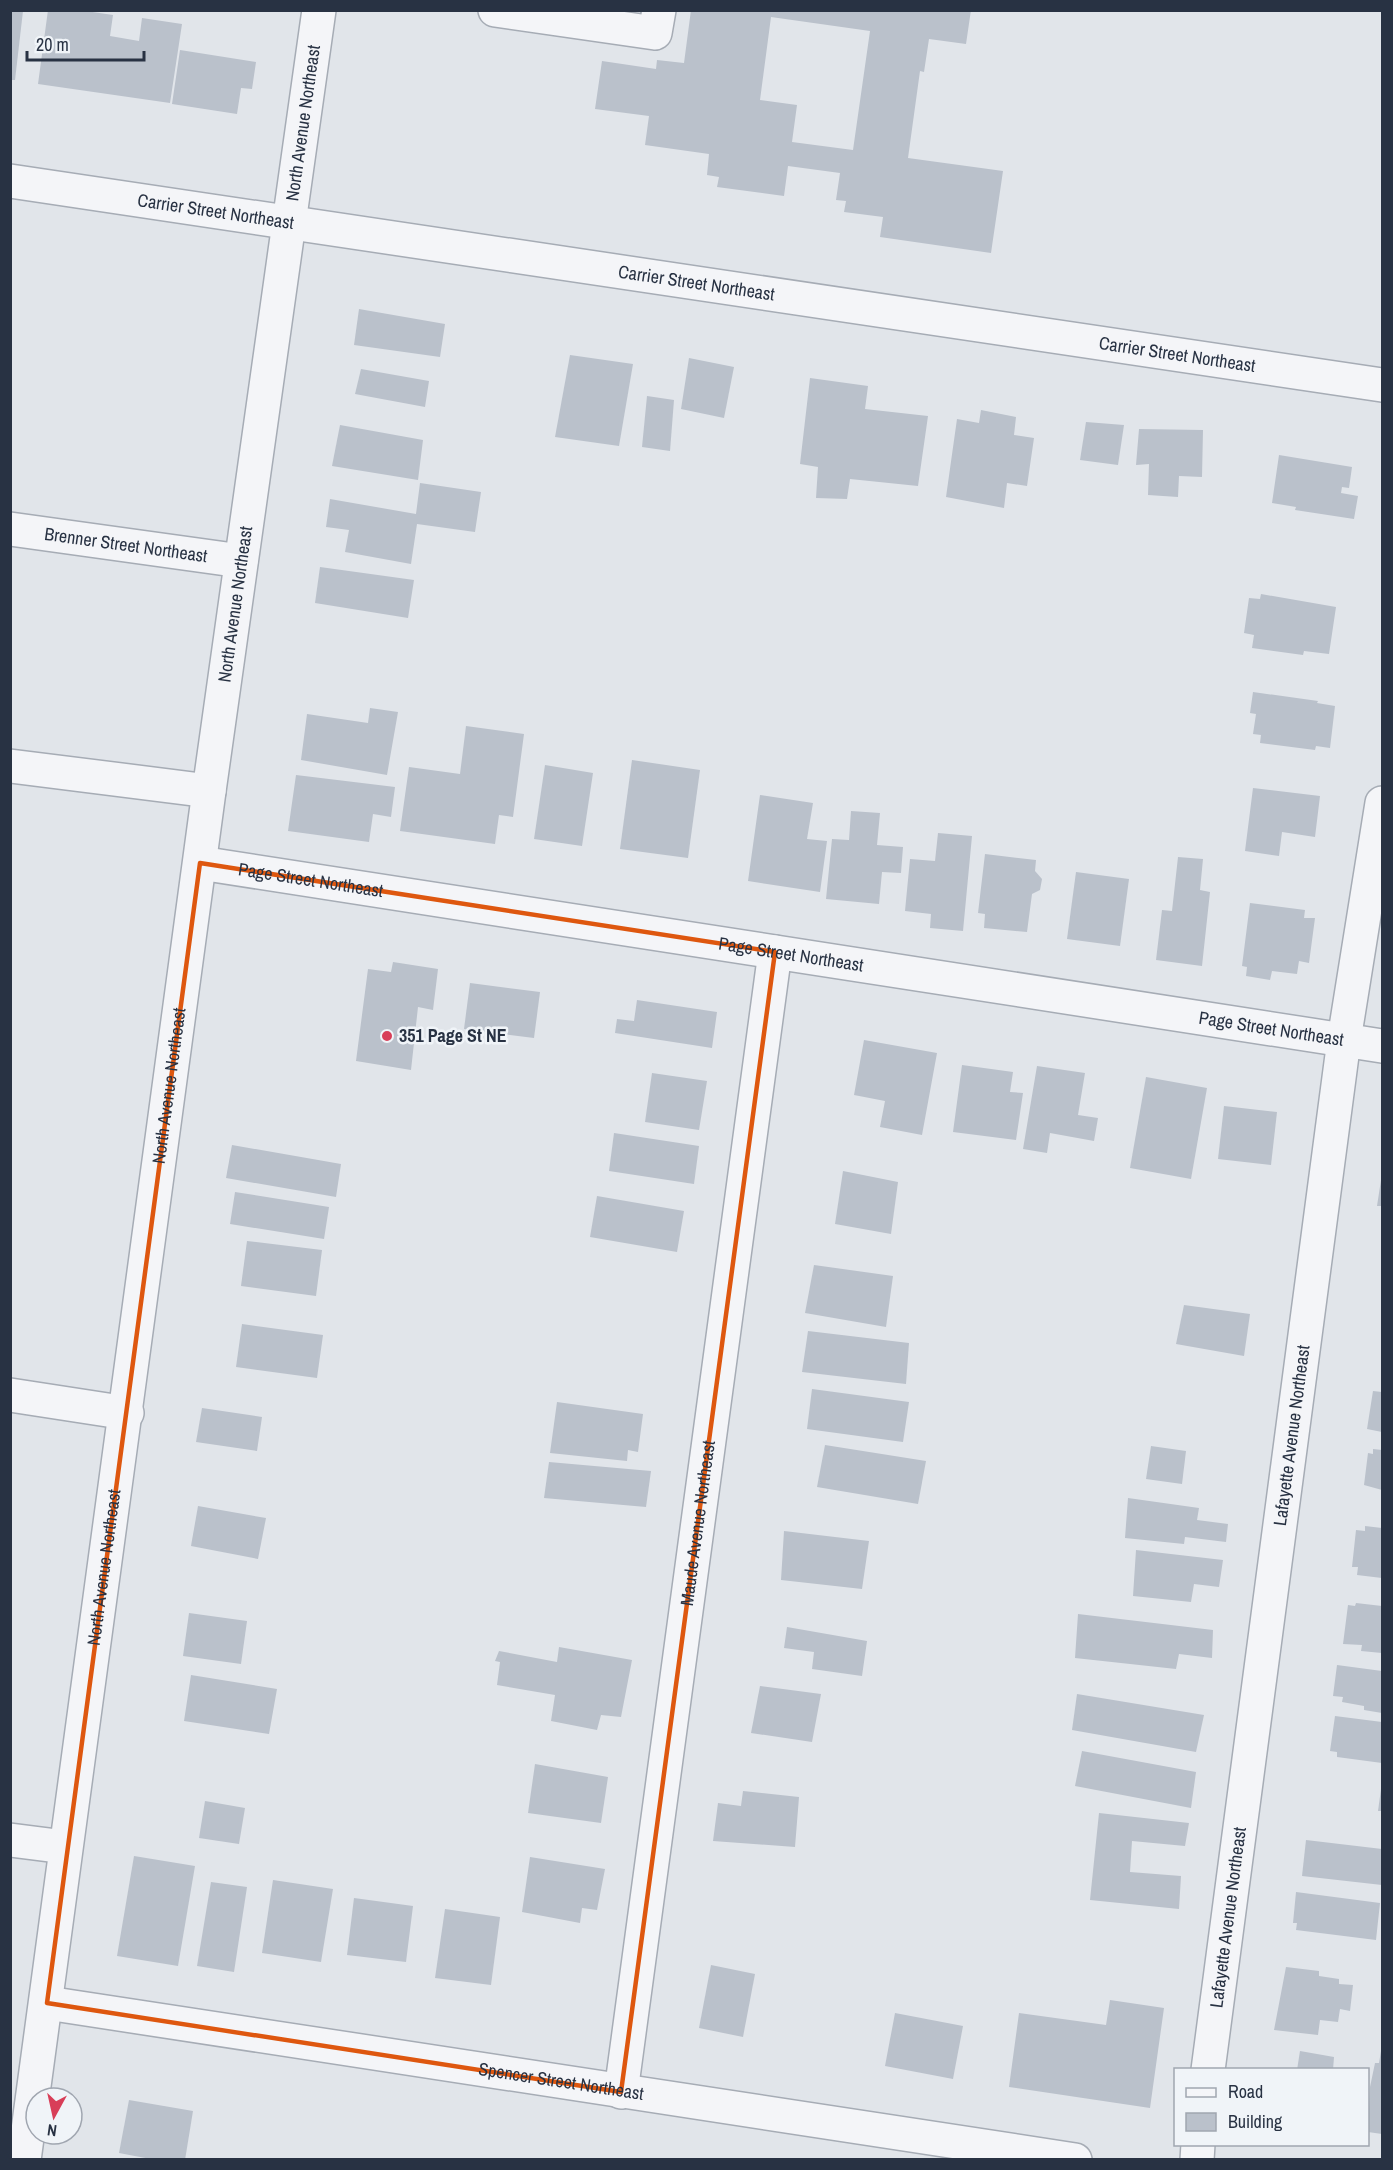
<svg xmlns="http://www.w3.org/2000/svg" width="1393" height="2170" viewBox="0 0 1393 2170" font-family="'Archivo Narrow',sans-serif">
<style>
.building{fill:#bac1cb;fill-rule:evenodd}
.lines{fill:none;stroke-linecap:round;stroke-linejoin:round}
.minor-casing{stroke:#a6acb5;stroke-width:36}
.minor{stroke:#f4f5f8;stroke-width:33}
.marked{fill:none;stroke:#de570f;stroke-width:4.5;stroke-linejoin:round}
.poi-dot{fill:#d83e58;stroke:#f0f4f8;stroke-width:2}
.labels{text-anchor:middle;stroke-width:5;stroke-linejoin:round;paint-order:stroke}
.street-label{font-size:18px;fill:#283243;stroke:#f0f4f8}
.poi-label{font-size:18px;font-weight:bold;fill:#283243;stroke:#f0f4f8;text-anchor:start}
</style>
<rect width="100%" height="100%" fill="#e1e5ea"/>
<g class="building">
<path d="M 10,10 L 23,11 L 15,80 L 10,80 Z"/>
<path d="M 48,10 L 79,10 L 113,15 L 110,36 L 139,41 L 142,18 L 182,24 L 170,103 L 38,84 Z"/>
<path d="M 691,10 L 971,10 L 966,44 L 929,39 L 924,72 L 920,71 L 908,158 L 1003,171 L 991,253 L 880,237 L 883,217 L 844,212 L 846,201 L 836,200 L 840,173 L 788,166 L 784,196 L 717,187 L 719,177 L 707,175 L 709,154 L 645,145 L 649,116 L 595,109 L 602,61 L 656,69 L 657,60 L 684,63 ZM 771,17 L 870,31 L 853,150 L 792,142 L 797,105 L 760,100 Z"/>
<path d="M 180,50 L 256,62 L 252,89 L 241,88 L 237,114 L 172,104 Z"/>
<path d="M 359,309 L 445,324 L 440,357 L 354,345 Z"/>
<path d="M 570,355 L 633,364 L 619,446 L 555,437 Z"/>
<path d="M 689,358 L 734,367 L 724,418 L 681,409 Z"/>
<path d="M 361,369 L 429,381 L 425,407 L 355,394 Z"/>
<path d="M 810,378 L 868,386 L 865,409 L 928,416 L 918,486 L 850,479 L 847,499 L 816,498 L 818,467 L 800,464 Z"/>
<path d="M 647,396 L 674,400 L 670,451 L 642,447 Z"/>
<path d="M 981,410 L 1016,417 L 1014,435 L 1034,438 L 1027,486 L 1007,483 L 1004,508 L 946,497 L 957,419 L 979,423 Z"/>
<path d="M 1086,422 L 1124,425 L 1118,465 L 1080,460 Z"/>
<path d="M 340,425 L 423,440 L 418,480 L 332,466 Z"/>
<path d="M 1139,429 L 1203,430 L 1202,477 L 1179,476 L 1178,497 L 1148,495 L 1149,464 L 1136,465 Z"/>
<path d="M 1279,455 L 1352,467 L 1349,488 L 1342,487 L 1341,493 L 1358,496 L 1354,519 L 1295,510 L 1296,507 L 1272,503 Z"/>
<path d="M 420,483 L 481,492 L 475,532 L 417,524 L 411,564 L 345,552 L 349,530 L 326,527 L 330,499 L 416,514 Z"/>
<path d="M 320,567 L 414,580 L 408,618 L 315,603 Z"/>
<path d="M 1261,594 L 1336,607 L 1329,654 L 1304,651 L 1303,655 L 1252,648 L 1254,635 L 1244,633 L 1249,598 L 1260,599 Z"/>
<path d="M 1253,692 L 1318,701 L 1317,703 L 1335,706 L 1330,748 L 1316,746 L 1315,750 L 1260,743 L 1261,735 L 1253,734 L 1256,714 L 1250,713 Z"/>
<path d="M 370,708 L 398,712 L 387,775 L 301,760 L 307,714 L 368,723 Z"/>
<path d="M 466,726 L 524,734 L 513,817 L 499,815 L 495,844 L 400,831 L 409,767 L 460,774 Z"/>
<path d="M 632,760 L 700,770 L 688,858 L 620,849 Z"/>
<path d="M 545,765 L 593,773 L 582,846 L 534,839 Z"/>
<path d="M 296,775 L 395,787 L 391,817 L 373,814 L 369,842 L 288,831 Z"/>
<path d="M 1253,788 L 1320,796 L 1315,837 L 1282,832 L 1279,856 L 1245,851 Z"/>
<path d="M 760,795 L 813,803 L 807,839 L 827,841 L 820,892 L 748,881 Z"/>
<path d="M 851,811 L 880,813 L 877,845 L 903,847 L 901,873 L 882,872 L 879,904 L 826,899 L 832,839 L 849,840 Z"/>
<path d="M 938,833 L 972,836 L 963,931 L 930,928 L 931,914 L 905,911 L 910,859 L 935,861 Z"/>
<path d="M 985,854 L 1036,860 L 1035,871 L 1042,879 L 1040,890 L 1032,894 L 1027,932 L 984,928 L 985,914 L 978,913 Z"/>
<path d="M 1178,857 L 1203,859 L 1200,890 L 1210,892 L 1202,966 L 1156,960 L 1162,910 L 1172,911 Z"/>
<path d="M 1076,872 L 1129,879 L 1120,946 L 1067,939 Z"/>
<path d="M 1250,903 L 1305,910 L 1304,918 L 1315,918 L 1309,963 L 1299,961 L 1297,974 L 1272,971 L 1270,980 L 1246,976 L 1247,967 L 1242,966 Z"/>
<path d="M 393,962 L 438,969 L 433,1010 L 418,1007 L 411,1070 L 356,1061 L 368,969 L 391,972 Z"/>
<path d="M 470,983 L 540,992 L 534,1038 L 464,1029 Z"/>
<path d="M 637,1000 L 717,1012 L 712,1048 L 615,1033 L 617,1019 L 634,1021 Z"/>
<path d="M 864,1040 L 937,1053 L 922,1135 L 880,1127 L 885,1101 L 854,1095 Z"/>
<path d="M 962,1065 L 1013,1072 L 1010,1092 L 1023,1093 L 1016,1140 L 953,1132 Z"/>
<path d="M 1037,1066 L 1085,1073 L 1078,1115 L 1098,1118 L 1094,1141 L 1050,1133 L 1047,1153 L 1023,1149 Z"/>
<path d="M 652,1073 L 707,1081 L 699,1130 L 645,1122 Z"/>
<path d="M 1146,1077 L 1207,1088 L 1191,1179 L 1130,1168 Z"/>
<path d="M 1224,1106 L 1277,1112 L 1271,1165 L 1218,1159 Z"/>
<path d="M 614,1133 L 699,1146 L 694,1184 L 609,1171 Z"/>
<path d="M 232,1145 L 341,1164 L 336,1197 L 226,1178 Z"/>
<path d="M 843,1171 L 898,1182 L 891,1234 L 835,1224 Z"/>
<path d="M 1381,1180 L 1382,1180 L 1382,1206 L 1377,1206 Z"/>
<path d="M 235,1192 L 329,1207 L 324,1239 L 230,1224 Z"/>
<path d="M 597,1196 L 684,1211 L 677,1252 L 590,1237 Z"/>
<path d="M 247,1241 L 322,1250 L 316,1296 L 241,1286 Z"/>
<path d="M 814,1265 L 893,1276 L 886,1327 L 805,1313 Z"/>
<path d="M 1184,1305 L 1250,1314 L 1244,1356 L 1176,1344 Z"/>
<path d="M 242,1324 L 323,1335 L 317,1378 L 236,1367 Z"/>
<path d="M 808,1331 L 909,1343 L 906,1384 L 802,1372 Z"/>
<path d="M 812,1389 L 909,1402 L 903,1442 L 807,1429 Z"/>
<path d="M 1373,1391 L 1382,1392 L 1382,1432 L 1367,1429 Z"/>
<path d="M 557,1402 L 643,1414 L 638,1452 L 628,1450 L 627,1461 L 550,1453 Z"/>
<path d="M 202,1408 L 262,1417 L 257,1451 L 196,1442 Z"/>
<path d="M 825,1445 L 926,1461 L 918,1504 L 817,1487 Z"/>
<path d="M 1151,1446 L 1186,1451 L 1182,1484 L 1146,1479 Z"/>
<path d="M 1373,1449 L 1382,1450 L 1382,1490 L 1364,1485 L 1368,1453 L 1373,1454 Z"/>
<path d="M 549,1462 L 651,1471 L 646,1507 L 544,1498 Z"/>
<path d="M 1128,1498 L 1199,1508 L 1197,1520 L 1228,1524 L 1226,1542 L 1185,1537 L 1184,1544 L 1125,1538 Z"/>
<path d="M 198,1506 L 266,1518 L 258,1559 L 191,1546 Z"/>
<path d="M 1365,1526 L 1382,1528 L 1382,1578 L 1357,1575 L 1358,1567 L 1352,1567 L 1356,1530 L 1365,1531 Z"/>
<path d="M 784,1531 L 869,1541 L 862,1589 L 781,1580 Z"/>
<path d="M 1136,1550 L 1223,1560 L 1219,1587 L 1194,1584 L 1191,1602 L 1133,1596 Z"/>
<path d="M 1356,1603 L 1382,1606 L 1382,1653 L 1361,1651 L 1362,1645 L 1343,1644 L 1348,1605 L 1355,1606 Z"/>
<path d="M 189,1613 L 247,1621 L 241,1664 L 183,1656 Z"/>
<path d="M 1078,1614 L 1213,1630 L 1212,1658 L 1179,1654 L 1176,1669 L 1075,1658 Z"/>
<path d="M 787,1627 L 867,1641 L 862,1676 L 812,1669 L 814,1652 L 784,1648 Z"/>
<path d="M 559,1647 L 632,1660 L 621,1717 L 601,1715 L 597,1730 L 551,1721 L 555,1695 L 497,1685 L 500,1662 L 495,1661 L 499,1651 L 557,1662 Z"/>
<path d="M 1337,1665 L 1382,1671 L 1382,1713 L 1364,1710 L 1364,1706 L 1342,1702 L 1343,1697 L 1333,1696 Z"/>
<path d="M 191,1675 L 277,1689 L 269,1734 L 184,1721 Z"/>
<path d="M 760,1686 L 821,1694 L 812,1742 L 751,1733 Z"/>
<path d="M 1077,1694 L 1204,1715 L 1196,1752 L 1072,1730 Z"/>
<path d="M 1335,1716 L 1382,1722 L 1382,1763 L 1337,1757 L 1337,1752 L 1330,1751 Z"/>
<path d="M 1082,1751 L 1196,1772 L 1191,1808 L 1075,1786 Z"/>
<path d="M 535,1764 L 608,1777 L 601,1823 L 528,1813 Z"/>
<path d="M 1381,1789 L 1382,1789 L 1382,1811 L 1378,1811 Z"/>
<path d="M 743,1791 L 799,1797 L 795,1847 L 713,1841 L 718,1803 L 741,1806 Z"/>
<path d="M 205,1801 L 245,1808 L 239,1844 L 199,1838 Z"/>
<path d="M 1099,1813 L 1189,1823 L 1185,1846 L 1132,1841 L 1130,1872 L 1181,1876 L 1179,1909 L 1090,1900 Z"/>
<path d="M 1306,1840 L 1382,1849 L 1382,1885 L 1302,1876 Z"/>
<path d="M 134,1856 L 195,1866 L 178,1966 L 117,1956 Z"/>
<path d="M 530,1857 L 605,1869 L 597,1910 L 582,1908 L 580,1923 L 522,1912 Z"/>
<path d="M 273,1880 L 333,1889 L 321,1962 L 262,1953 Z"/>
<path d="M 211,1882 L 247,1887 L 234,1972 L 197,1966 Z"/>
<path d="M 1296,1892 L 1380,1903 L 1376,1940 L 1296,1930 L 1297,1923 L 1293,1923 Z"/>
<path d="M 354,1898 L 413,1906 L 406,1962 L 347,1955 Z"/>
<path d="M 445,1909 L 500,1917 L 491,1985 L 435,1978 Z"/>
<path d="M 711,1965 L 755,1974 L 743,2037 L 699,2028 Z"/>
<path d="M 1286,1967 L 1319,1971 L 1319,1976 L 1339,1979 L 1339,1984 L 1353,1985 L 1350,2011 L 1340,2009 L 1338,2022 L 1320,2020 L 1318,2035 L 1274,2030 Z"/>
<path d="M 1110,2000 L 1164,2008 L 1150,2108 L 1009,2087 L 1019,2013 L 1106,2025 Z"/>
<path d="M 895,2013 L 963,2026 L 953,2079 L 885,2066 Z"/>
<path d="M 1300,2051 L 1334,2057 L 1333,2070 L 1297,2070 Z"/>
<path d="M 1381,2051 L 1382,2051 L 1382,2134 L 1368,2132 L 1370,2087 L 1375,2063 L 1379,2063 Z"/>
<path d="M 129,2100 L 193,2111 L 185,2160 L 156,2160 L 119,2153 Z"/>
</g>
<g class="lines">
<defs>
<g id="minor">
<path d="M 495,10 L 655,33 L 659,10"/>
<path id="s1" d="M 10,181 L 1382,385"/>
<path id="s2" d="M 10,529 L 241,561"/>
<path d="M 10,766 L 209,791"/>
<path id="s3" d="M 200,863 L 1382,1046"/>
<path d="M 10,1395 L 127,1413"/>
<path d="M 10,1840 L 65,1847"/>
<path id="s4" d="M 47,2003 L 1075,2160"/>
<path id="s5" d="M 1208,2070 L 1344,1040 L 1382,803"/>
<path id="s6" d="M 621,2092 L 775,952"/>
<path id="s7" d="M 24,2160 L 209,791 L 319,10"/>
<path d="M 1197,2160 L 1198,2144"/>
</g>
</defs>
<use href="#minor" class="minor-casing"/>
<use href="#minor" class="minor"/>
</g>
<path class="marked" d="M 200,863 L 775,952 L 621,2092 L 47,2003 Z"/>
<circle class="poi-dot" cx="387" cy="1036" r="6"/>
<g class="labels">
<g class="street-label">
<text dy="6" stroke="none"><textPath href="#s7" startOffset="2056">North Avenue Northeast</textPath></text>
<text dy="6" stroke="none"><textPath href="#s1" startOffset="208">Carrier Street Northeast</textPath></text>
<text dy="6" stroke="none"><textPath href="#s1" startOffset="694">Carrier Street Northeast</textPath></text>
<text dy="6" stroke="none"><textPath href="#s1" startOffset="1180">Carrier Street Northeast</textPath></text>
<text dy="6" stroke="none"><textPath href="#s2" startOffset="117">Brenner Street Northeast</textPath></text>
<text dy="6" stroke="none"><textPath href="#s7" startOffset="1570">North Avenue Northeast</textPath></text>
<text dy="6" stroke="none"><textPath href="#s3" startOffset="112">Page Street Northeast</textPath></text>
<text dy="6" stroke="none"><textPath href="#s3" startOffset="598">Page Street Northeast</textPath></text>
<text dy="6" stroke="none"><textPath href="#s3" startOffset="1084">Page Street Northeast</textPath></text>
<text dy="6" stroke="none"><textPath href="#s7" startOffset="1084">North Avenue Northeast</textPath></text>
<text dy="6" stroke="none"><textPath href="#s5" startOffset="640">Lafayette Avenue Northeast</textPath></text>
<text dy="6" stroke="none"><textPath href="#s6" startOffset="574">Maude Avenue Northeast</textPath></text>
<text dy="6" stroke="none"><textPath href="#s7" startOffset="598">North Avenue Northeast</textPath></text>
<text dy="6" stroke="none"><textPath href="#s5" startOffset="154">Lafayette Avenue Northeast</textPath></text>
<text dy="6" stroke="none"><textPath href="#s4" startOffset="520">Spencer Street Northeast</textPath></text>
</g>
<g class="poi-label">
<text x="399" y="1042">351 Page St NE</text>
</g>
</g>
<rect width="1393" height="2170" fill="none" stroke="#283243" stroke-width="24"/>
<rect x="1174" y="2068" width="195" height="78" fill="#f0f4f8" stroke="#a0a6b0" stroke-width="1.5"/>
<rect x="1186" y="2088" width="30" height="9" fill="#f4f5f8" stroke="#a0a6b0" stroke-width="1.5"/>
<text x="1228" y="2098" font-size="18" fill="#283243">Road</text>
<rect x="1186" y="2113" width="30" height="18" fill="#bac1cb" stroke="#a0a6b0" stroke-width="1.5"/>
<text x="1228" y="2128" font-size="18" fill="#283243">Building</text>
<g transform="translate(54 2116) rotate(188)"><circle r="28" fill="#f0f4f8" stroke="#a0a6b0" stroke-width="1.5"/>
<path d="M0-4.5L10 22L0 15L-10 22Z" fill="#d83e58"/>
<text y="-9" font-size="16" font-weight="bold" text-anchor="middle" fill="#283243">N</text>
</g>
<path d="M27 51v9h117v-9" fill="none" stroke="#283243" stroke-width="3"/>
<text x="36" y="51" font-size="18" fill="#283243" stroke="#f0f4f8" stroke-width="4.5" paint-order="stroke">20 m</text>
</svg>
